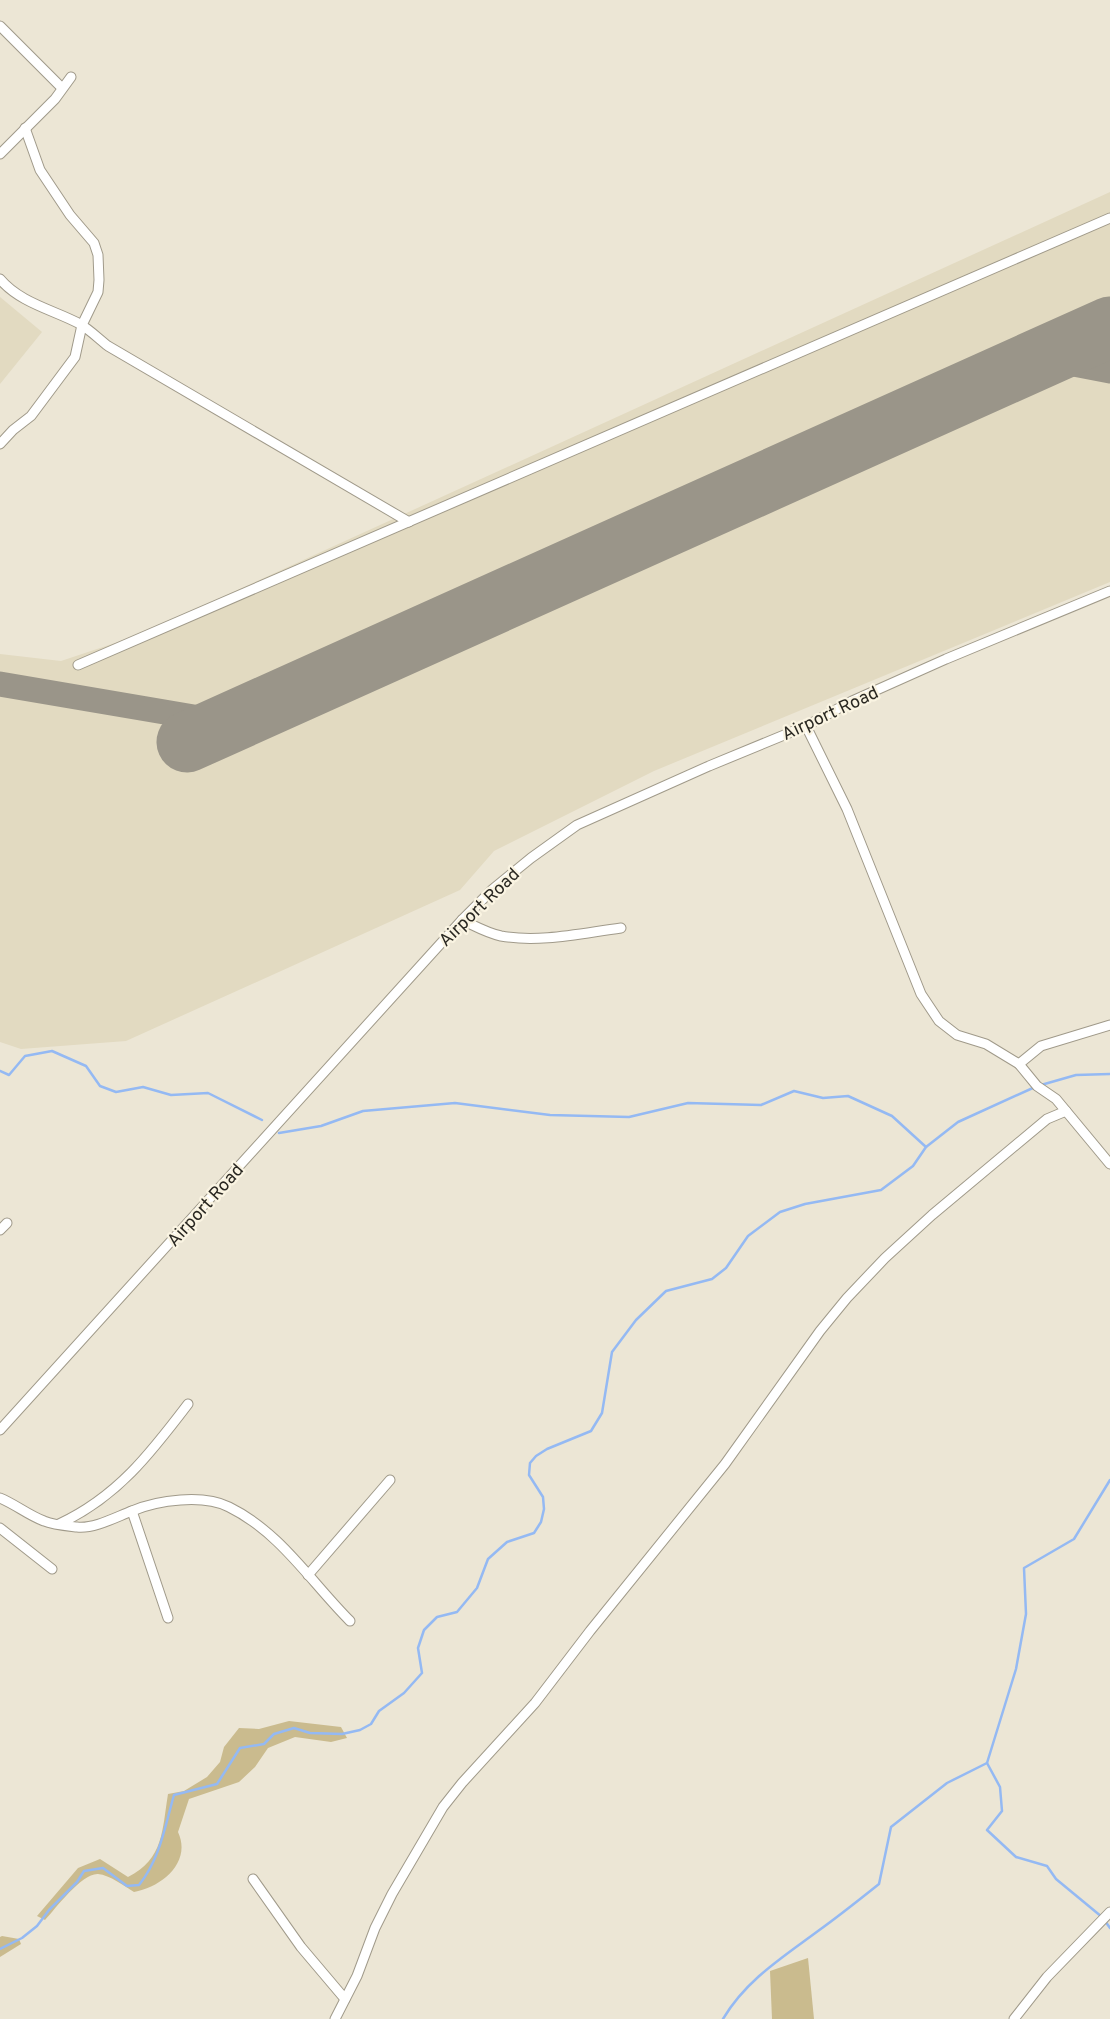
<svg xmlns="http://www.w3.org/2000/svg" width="1110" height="2019" viewBox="0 0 1110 2019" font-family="Overpass,sans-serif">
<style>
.built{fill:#e2dac1}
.green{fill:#cabb8e}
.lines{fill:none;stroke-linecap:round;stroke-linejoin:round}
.stream{stroke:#94b9f3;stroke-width:2.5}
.taxiway{stroke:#9a9589;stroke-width:25}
.runway{stroke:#9a9589;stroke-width:61}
.minor-casing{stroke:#a09a8a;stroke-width:11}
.minor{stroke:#fff;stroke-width:9}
.labels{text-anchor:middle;stroke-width:4.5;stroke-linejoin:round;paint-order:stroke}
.street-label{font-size:18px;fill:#2a2822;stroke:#faf4e2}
</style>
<rect width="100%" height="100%" fill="#ece6d5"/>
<g class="built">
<path d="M 1110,192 L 1110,582 L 654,771 L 494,851 L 460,890 L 126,1041 L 21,1049 L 0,1042 L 0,654 L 61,661 L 139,635 Z"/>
<path d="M 0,297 L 42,332 L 0,384 Z"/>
</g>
<g class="green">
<path d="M 289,1721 L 341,1727 L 347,1738 L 331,1742 L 295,1737 L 268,1748 L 255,1767 L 239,1782 L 189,1799 L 178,1832 C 192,1862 162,1887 134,1892 C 124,1886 110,1875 98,1874 C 82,1873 56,1908 45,1920 L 37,1916 L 78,1868 L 100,1859 L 128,1877 C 164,1859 162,1830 168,1794 L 184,1791 L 207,1777 L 220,1762 L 224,1747 L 239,1728 L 259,1729 Z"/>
<path d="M 2,1936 L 19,1939 L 21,1944 L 0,1957 L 0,1937 Z"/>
<path d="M 808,1958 L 814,2019 L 772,2019 L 770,1971 Z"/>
</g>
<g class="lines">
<g class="stream">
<path d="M 0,1071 L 9,1075 L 25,1056 L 52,1051 L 86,1066 L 100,1086 L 116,1092 L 143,1087 L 171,1095 L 208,1093 L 262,1120"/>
<path d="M 1041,1085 L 1076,1075 L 1110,1074"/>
<path d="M 279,1133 L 321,1126 L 363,1111 L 455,1103 L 550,1115 L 629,1117 L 688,1103 L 761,1105 L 794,1091 L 823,1098 L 848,1096 L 892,1116 L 926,1147"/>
<path d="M 987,1763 L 1000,1787 L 1002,1811 L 987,1830 L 1016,1857 L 1047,1866 L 1056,1879 L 1102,1917"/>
<path d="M 1105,1921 L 1110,1928"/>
<path d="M 0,1949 L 22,1938 L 37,1926 L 49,1910 L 77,1882 L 84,1871 L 103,1868 L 127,1886 L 139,1885 C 160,1859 165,1826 174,1795 L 217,1784 L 240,1748 L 264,1744 L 274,1734 L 294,1728 L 310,1733 L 342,1734 L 360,1730 L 371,1724 L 379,1711 L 404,1693 L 422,1673 L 418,1648 L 424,1630 L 437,1617 L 457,1612 L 477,1588 L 488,1559 L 507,1542 L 534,1533 L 541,1522 L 544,1509 L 543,1497 L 529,1475 L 530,1463 L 536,1456 L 547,1449 L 591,1431 L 602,1413 L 612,1352 L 636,1320 L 666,1291 L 712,1279 L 726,1268 L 748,1236 L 780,1212 L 805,1204 L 881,1190 L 913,1166 L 926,1147 L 958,1122 L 1035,1087"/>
<path d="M 723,2019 C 746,1980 783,1957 818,1931 C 839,1916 859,1900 879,1884 L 891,1827 L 947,1783 L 987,1763 L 1016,1669 L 1026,1614 L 1024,1568 L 1074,1539 L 1110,1480"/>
</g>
<g class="taxiway">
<path d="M 1110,347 L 1110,361"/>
<path d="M 1028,363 L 1058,361 L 1110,371"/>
<path d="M 0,684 L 229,723"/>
</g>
<path class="runway" d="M 187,742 L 1110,327"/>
<defs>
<g id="minor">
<path d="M 0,26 L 62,88"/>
<path d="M 0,154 L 55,99 L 71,77"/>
<path d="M 0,279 C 20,303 54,310 80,324 C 90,330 99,339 108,346 L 409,522"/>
<path d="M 0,444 L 13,430 L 31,416 L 75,357 L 82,325 L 98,292 L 99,280 L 98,255 L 94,243 L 70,215 L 40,170 L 25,128"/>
<path d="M 78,665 L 1110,218"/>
<path d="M 806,726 L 847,809 L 921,994 L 939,1021 L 957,1035 L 986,1044 L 1019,1064"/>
<path d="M 462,920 C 475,926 487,933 501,936 C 540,943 582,933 621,928"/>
<path d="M 1110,1025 L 1041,1046 L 1019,1064 L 1037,1086 L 1056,1099 L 1110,1164"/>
<path d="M 0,1230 L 7,1223"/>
<path d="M 0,1430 L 462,920 L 493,889 L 531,858 L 577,825 L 709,766 L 806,726 L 852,701 L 946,659 L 1110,591"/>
<path d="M 0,1498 C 15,1504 28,1515 44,1521 C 53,1525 67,1526 77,1527 C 94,1529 116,1517 132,1511 C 158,1500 203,1494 229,1507 C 280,1532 311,1582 350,1621"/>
<path d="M 132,1511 L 168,1618"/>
<path d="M 59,1524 C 117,1497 150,1454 188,1404"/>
<path d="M 0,1528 L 52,1569"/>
<path d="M 308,1575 L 390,1480"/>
<path d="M 253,1879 L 301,1947 L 345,1999"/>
<path d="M 335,2019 L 357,1976 L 375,1928 L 392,1894 L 443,1807 L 462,1783 L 535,1703 L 590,1631 L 725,1464 L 820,1331 L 847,1298 L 885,1258 L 932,1215 L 1047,1119 L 1066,1111"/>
<path d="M 1014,2019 L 1047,1977 L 1110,1912"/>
</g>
</defs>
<use href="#minor" class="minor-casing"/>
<use href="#minor" class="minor"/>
</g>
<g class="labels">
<g class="street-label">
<text transform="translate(830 713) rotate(-25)" y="6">Airport Road</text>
<text transform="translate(479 907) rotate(-44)" y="6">Airport Road</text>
<text transform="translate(205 1205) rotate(-48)" y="6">Airport Road</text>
</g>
</g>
</svg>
